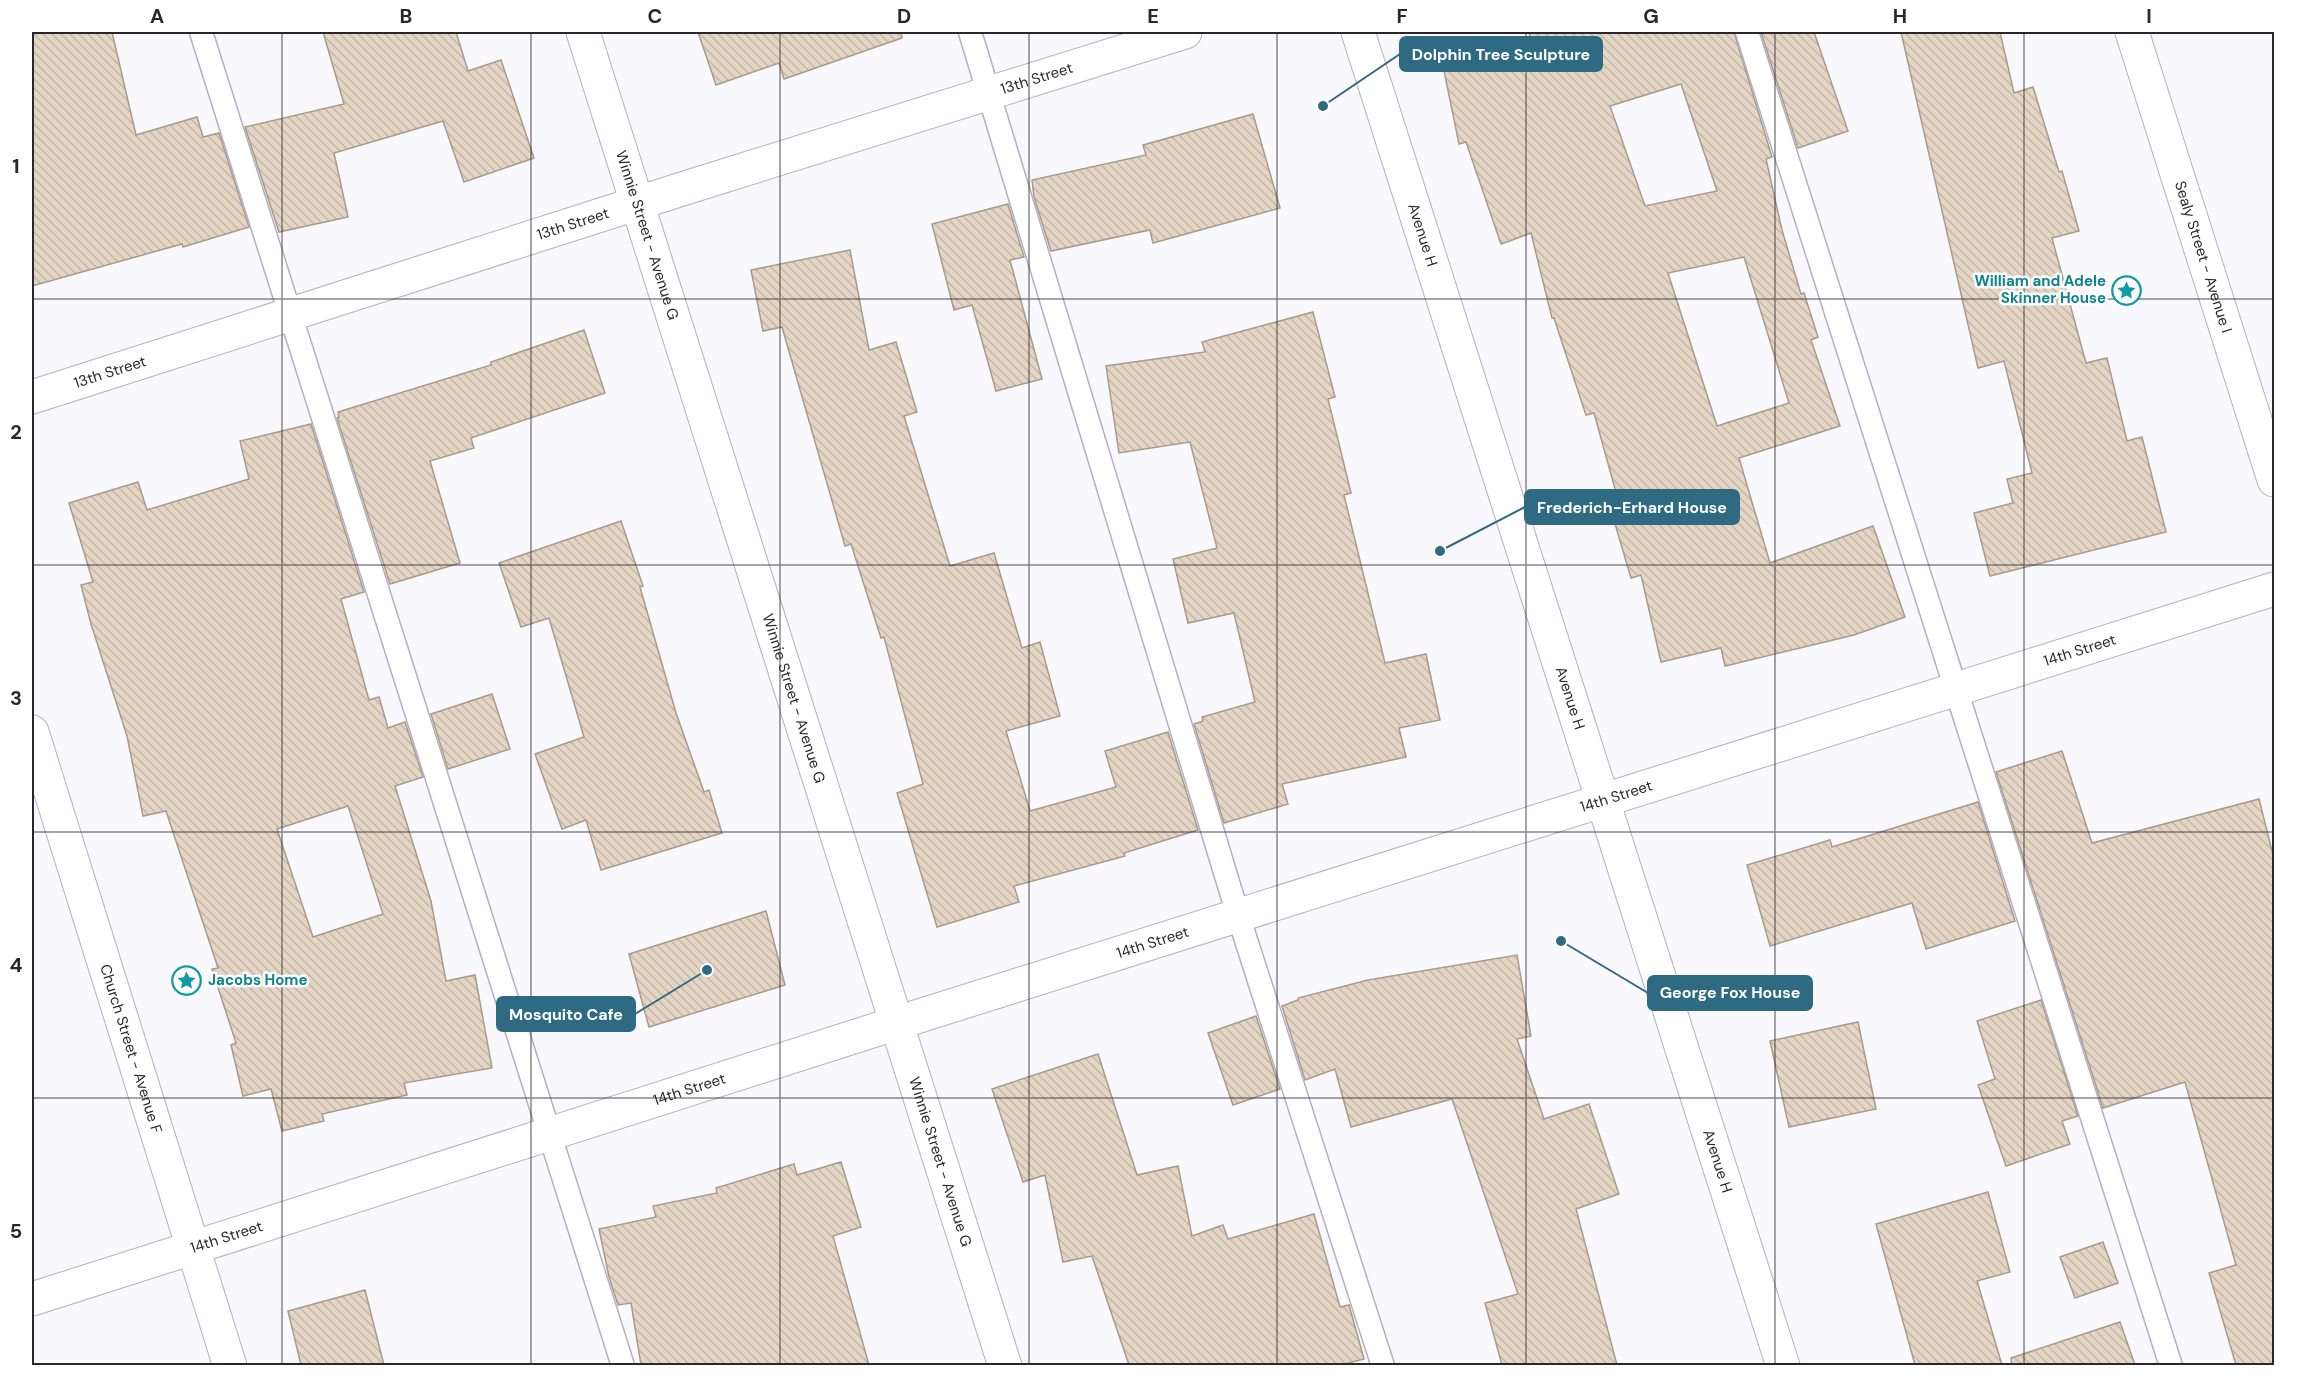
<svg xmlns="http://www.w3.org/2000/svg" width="2306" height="1397" viewBox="0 0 2306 1397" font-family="'DM Sans',sans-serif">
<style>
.building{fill:url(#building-back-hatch);stroke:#a99b8c;stroke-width:1.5;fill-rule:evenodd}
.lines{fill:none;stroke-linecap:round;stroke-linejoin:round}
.lane-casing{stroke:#b5afc2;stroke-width:25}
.street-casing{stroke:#b5afc2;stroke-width:35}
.secondary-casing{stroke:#b5afc2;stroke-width:35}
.lane{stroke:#fff;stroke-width:22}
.street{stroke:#fff;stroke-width:33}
.secondary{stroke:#fff;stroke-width:33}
.grid{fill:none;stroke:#29262e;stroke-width:1.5;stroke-opacity:0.55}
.labels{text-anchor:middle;stroke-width:5;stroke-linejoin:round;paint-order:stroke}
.street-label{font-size:15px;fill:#29262e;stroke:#fff}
.culture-label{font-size:15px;font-weight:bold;fill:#0d838f;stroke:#fff;text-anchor:end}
.leader{fill:none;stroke:#2e6b82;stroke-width:2}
.callout-dot{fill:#2e6b82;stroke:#fff;stroke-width:2}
.callout{fill:#2e6b82;stroke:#2e6b82;stroke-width:2}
.callout-label{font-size:16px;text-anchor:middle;font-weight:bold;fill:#fff}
.neatline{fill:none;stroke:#29262e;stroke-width:2}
.grid-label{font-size:20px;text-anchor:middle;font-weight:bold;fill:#29262e}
</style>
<defs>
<pattern id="building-back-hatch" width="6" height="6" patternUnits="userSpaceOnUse" patternTransform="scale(1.5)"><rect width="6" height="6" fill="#e4d5c5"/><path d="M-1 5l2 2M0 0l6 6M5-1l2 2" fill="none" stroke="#c4b7aa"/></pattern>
</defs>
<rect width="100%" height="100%" fill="#f9f8fc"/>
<g class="building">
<path d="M 32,32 L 112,32 L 136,135 L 197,117 L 203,137 L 219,133 L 249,227 L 183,247 L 182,244 L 32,286 Z"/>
<path d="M 323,32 L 456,32 L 468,71 L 501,60 L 534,158 L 464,182 L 443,121 L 334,153 L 348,217 L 279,232 L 245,127 L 344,104 Z"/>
<path d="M 698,32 L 901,32 L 902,38 L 784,79 L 779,63 L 716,85 Z"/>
<path d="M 1529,32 L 1734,32 L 1772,157 L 1766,159 L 1782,230 L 1801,294 L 1804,293 L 1818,337 L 1811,340 L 1840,426 L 1739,458 L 1770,563 L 1873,526 L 1905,617 L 1854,635 L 1725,666 L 1721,648 L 1661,662 L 1641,575 L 1631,578 L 1613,517 L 1622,514 L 1594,413 L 1586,415 L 1554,318 L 1552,318 L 1531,233 L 1501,244 L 1466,142 L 1459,144 L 1441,56 L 1530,37 ZM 1681,84 L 1717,191 L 1645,206 L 1610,106 ZM 1744,257 L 1789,403 L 1717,426 L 1668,273 Z"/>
<path d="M 1761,32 L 1814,32 L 1848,131 L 1798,148 Z"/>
<path d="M 1901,32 L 2000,32 L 2014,93 L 2033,87 L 2059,172 L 2062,171 L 2079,231 L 2052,238 L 2086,363 L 2107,358 L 2127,441 L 2142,437 L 2166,532 L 1990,576 L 1974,513 L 2013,503 L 2007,479 L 2032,473 L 2004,361 L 1978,368 Z"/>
<path d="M 1253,114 L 1280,208 L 1153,243 L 1150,230 L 1051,251 L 1034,197 L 1032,180 L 1146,155 L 1143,145 Z"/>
<path d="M 1008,204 L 1024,257 L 1010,260 L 1042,379 L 996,391 L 972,305 L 954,310 L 932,224 Z"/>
<path d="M 850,250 L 869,350 L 896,342 L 917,412 L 904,416 L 950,566 L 994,553 L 1022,648 L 1040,642 L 1060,716 L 1006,731 L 1030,811 L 1116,787 L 1105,751 L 1168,732 L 1198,830 L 1124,853 L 1125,856 L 1014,886 L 1019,902 L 937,927 L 897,793 L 923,784 L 884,637 L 881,638 L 851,544 L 845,546 L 782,327 L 763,331 L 751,270 Z"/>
<path d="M 1313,312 L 1335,397 L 1328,399 L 1351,493 L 1344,495 L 1385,663 L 1426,654 L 1440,720 L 1399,728 L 1406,757 L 1282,784 L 1288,804 L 1224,823 L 1194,724 L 1203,721 L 1202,717 L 1255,702 L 1234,613 L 1188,623 L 1173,559 L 1217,548 L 1190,442 L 1119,453 L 1106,366 L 1205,352 L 1202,342 Z"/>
<path d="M 584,330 L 605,393 L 471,438 L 474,448 L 430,461 L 460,563 L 390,584 L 337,418 L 339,417 L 338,412 L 491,365 L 491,362 Z"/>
<path d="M 311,424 L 364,592 L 341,599 L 369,700 L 379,697 L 388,728 L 405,722 L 423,777 L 395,786 L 431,901 L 446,981 L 475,975 L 492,1068 L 404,1083 L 407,1095 L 322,1114 L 324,1121 L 282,1131 L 271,1089 L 243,1096 L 231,1045 L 236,1043 L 212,969 L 218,968 L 166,811 L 143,816 L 127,736 L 91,624 L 81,585 L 93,582 L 69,503 L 138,482 L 147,510 L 249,479 L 240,441 ZM 348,806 L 383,914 L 313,937 L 277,829 Z"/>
<path d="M 621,521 L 643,586 L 640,587 L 676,713 L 704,792 L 709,790 L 722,833 L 601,870 L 586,820 L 562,829 L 535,754 L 584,737 L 549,618 L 521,627 L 499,563 Z"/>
<path d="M 492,694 L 510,749 L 448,769 L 431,714 Z"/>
<path d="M 2062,751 L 2092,843 L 2259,799 L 2274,859 L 2274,1365 L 2236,1365 L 2209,1273 L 2236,1265 L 2185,1082 L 2103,1108 L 1996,772 Z"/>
<path d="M 1978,802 L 2015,921 L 1926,949 L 1912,903 L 1770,946 L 1747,865 L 1830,840 L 1832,847 Z"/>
<path d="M 766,911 L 785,985 L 649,1027 L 629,954 Z"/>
<path d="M 1517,955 L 1531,1036 L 1517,1039 L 1544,1119 L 1589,1104 L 1619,1194 L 1576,1209 L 1617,1365 L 1502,1365 L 1485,1303 L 1518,1294 L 1452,1099 L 1351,1127 L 1335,1069 L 1305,1080 L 1282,1006 L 1298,1000 L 1298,998 L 1368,980 Z"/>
<path d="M 2041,1000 L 2078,1116 L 2062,1121 L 2070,1144 L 2006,1166 L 1978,1085 L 1995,1079 L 1977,1021 Z"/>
<path d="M 1256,1016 L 1280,1089 L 1233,1105 L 1208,1033 Z"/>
<path d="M 1858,1022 L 1876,1109 L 1789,1127 L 1770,1041 Z"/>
<path d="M 1098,1054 L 1137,1175 L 1178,1166 L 1192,1236 L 1223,1225 L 1228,1239 L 1314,1214 L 1340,1307 L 1349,1305 L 1364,1359 L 1341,1365 L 1129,1365 L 1092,1256 L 1063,1262 L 1045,1175 L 1023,1182 L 992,1089 Z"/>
<path d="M 841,1162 L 861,1227 L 833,1236 L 869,1365 L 641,1365 L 631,1303 L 618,1305 L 609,1277 L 599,1229 L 656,1217 L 653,1206 L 717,1193 L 716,1188 L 794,1164 L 797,1175 Z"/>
<path d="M 1988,1192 L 2010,1272 L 1977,1281 L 2002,1365 L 1915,1365 L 1876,1224 Z"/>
<path d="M 2103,1242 L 2118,1283 L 2075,1298 L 2060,1257 Z"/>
<path d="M 365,1290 L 384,1365 L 301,1365 L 288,1311 Z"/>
<path d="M 2120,1322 L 2135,1365 L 2012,1365 L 2011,1358 Z"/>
</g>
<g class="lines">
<defs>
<g id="lane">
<path d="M 201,32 L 623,1366"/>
<path d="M 970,32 L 1238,915 L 1383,1366"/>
<path d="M 1747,32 L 2171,1366"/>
</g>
<g id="street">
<path id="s1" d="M 583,32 L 1005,1366"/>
<path id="s2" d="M 1358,32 L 1783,1366"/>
<path id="s3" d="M 2132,32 L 2274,480"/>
<path id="s4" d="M 32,397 L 682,189 L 1185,32"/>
<path id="s5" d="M 32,732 L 230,1366"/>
</g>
<g id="secondary">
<path id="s6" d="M 32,1299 L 897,1023 L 2274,589"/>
</g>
</defs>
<use href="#lane" class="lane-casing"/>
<use href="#street" class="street-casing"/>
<use href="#secondary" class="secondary-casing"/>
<use href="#lane" class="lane"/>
<use href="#street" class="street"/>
<use href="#secondary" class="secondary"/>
</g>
<path class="grid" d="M 282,32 L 282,1366M 531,32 L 531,1366M 780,32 L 780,1366M 1029,32 L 1029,1366M 1277,32 L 1277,1366M 1526,32 L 1526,1366M 1775,32 L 1775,1366M 2024,32 L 2024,1366M 32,299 L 2274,299M 32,565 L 2274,565M 32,832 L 2274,832M 32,1098 L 2274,1098"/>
<defs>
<symbol id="sight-ring" viewBox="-11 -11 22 22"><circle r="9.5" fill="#fff" stroke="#0f9aa8" stroke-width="1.5"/><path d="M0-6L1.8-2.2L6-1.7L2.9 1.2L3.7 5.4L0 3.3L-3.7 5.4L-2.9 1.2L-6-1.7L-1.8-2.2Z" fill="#0f9aa8"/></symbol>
</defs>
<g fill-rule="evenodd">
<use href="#sight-ring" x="2110" y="274" width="33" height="33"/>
<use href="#sight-ring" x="170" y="964" width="33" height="33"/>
</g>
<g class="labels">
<g class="street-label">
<text dy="5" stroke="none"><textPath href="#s4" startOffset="1054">13th Street</textPath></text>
<text dy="5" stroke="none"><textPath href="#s4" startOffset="568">13th Street</textPath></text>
<text dy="5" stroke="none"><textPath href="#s1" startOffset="213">Winnie Street - Avenue G</textPath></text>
<text dy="5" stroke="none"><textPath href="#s2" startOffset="213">Avenue H</textPath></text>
<text dy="5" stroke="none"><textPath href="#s3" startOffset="236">Sealy Street - Avenue I</textPath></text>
<text dy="5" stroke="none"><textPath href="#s4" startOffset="82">13th Street</textPath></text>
<text dy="5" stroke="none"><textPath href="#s6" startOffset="2148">14th Street</textPath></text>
<text dy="5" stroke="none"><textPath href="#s1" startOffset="699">Winnie Street - Avenue G</textPath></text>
<text dy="5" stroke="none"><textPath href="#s2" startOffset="699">Avenue H</textPath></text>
<text dy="5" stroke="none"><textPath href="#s6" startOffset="1662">14th Street</textPath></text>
<text dy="5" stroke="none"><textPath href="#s6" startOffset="1176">14th Street</textPath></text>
<text dy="5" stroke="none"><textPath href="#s5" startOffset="332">Church Street - Avenue F</textPath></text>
<text dy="5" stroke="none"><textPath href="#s6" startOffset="690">14th Street</textPath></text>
<text dy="5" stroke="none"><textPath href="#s1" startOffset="1185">Winnie Street - Avenue G</textPath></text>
<text dy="5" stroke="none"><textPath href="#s2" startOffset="1185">Avenue H</textPath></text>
<text dy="5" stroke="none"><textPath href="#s6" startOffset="204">14th Street</textPath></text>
</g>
<g class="culture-label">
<text x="2106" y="286">William and Adele<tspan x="2106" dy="17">Skinner House</tspan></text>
<text x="208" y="985" text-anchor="start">Jacobs Home</text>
</g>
</g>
<path class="leader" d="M1323 106L1400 54M1440 551L1525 507M1561 941L1648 993M707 970L635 1014"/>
<g class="callout-dot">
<circle cx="1323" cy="106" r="6"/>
<circle cx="1440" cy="551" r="6"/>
<circle cx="1561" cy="941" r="6"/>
<circle cx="707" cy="970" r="6"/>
</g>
<g class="callout">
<rect x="1400" y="37" width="202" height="34" rx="6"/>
<rect x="1525" y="490" width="214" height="34" rx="6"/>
<rect x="1648" y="976" width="164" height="34" rx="6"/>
<rect x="497" y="997" width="138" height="34" rx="6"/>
</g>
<g class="callout-label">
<text x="1501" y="60">Dolphin Tree Sculpture</text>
<text x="1632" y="513">Frederich-Erhard House</text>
<text x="1730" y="998">George Fox House</text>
<text x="566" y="1020">Mosquito Cafe</text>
</g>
<rect width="2306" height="1397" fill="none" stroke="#ffffff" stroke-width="66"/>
<rect x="33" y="33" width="2240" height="1331" class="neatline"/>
<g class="grid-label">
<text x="157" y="23">A</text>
<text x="406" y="23">B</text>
<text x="655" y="23">C</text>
<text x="904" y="23">D</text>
<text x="1153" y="23">E</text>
<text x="1402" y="23">F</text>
<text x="1651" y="23">G</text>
<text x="1900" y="23">H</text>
<text x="2149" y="23">I</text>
<text x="16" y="173">1</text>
<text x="16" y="439">2</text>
<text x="16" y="705">3</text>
<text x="16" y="972">4</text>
<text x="16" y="1238">5</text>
</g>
</svg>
